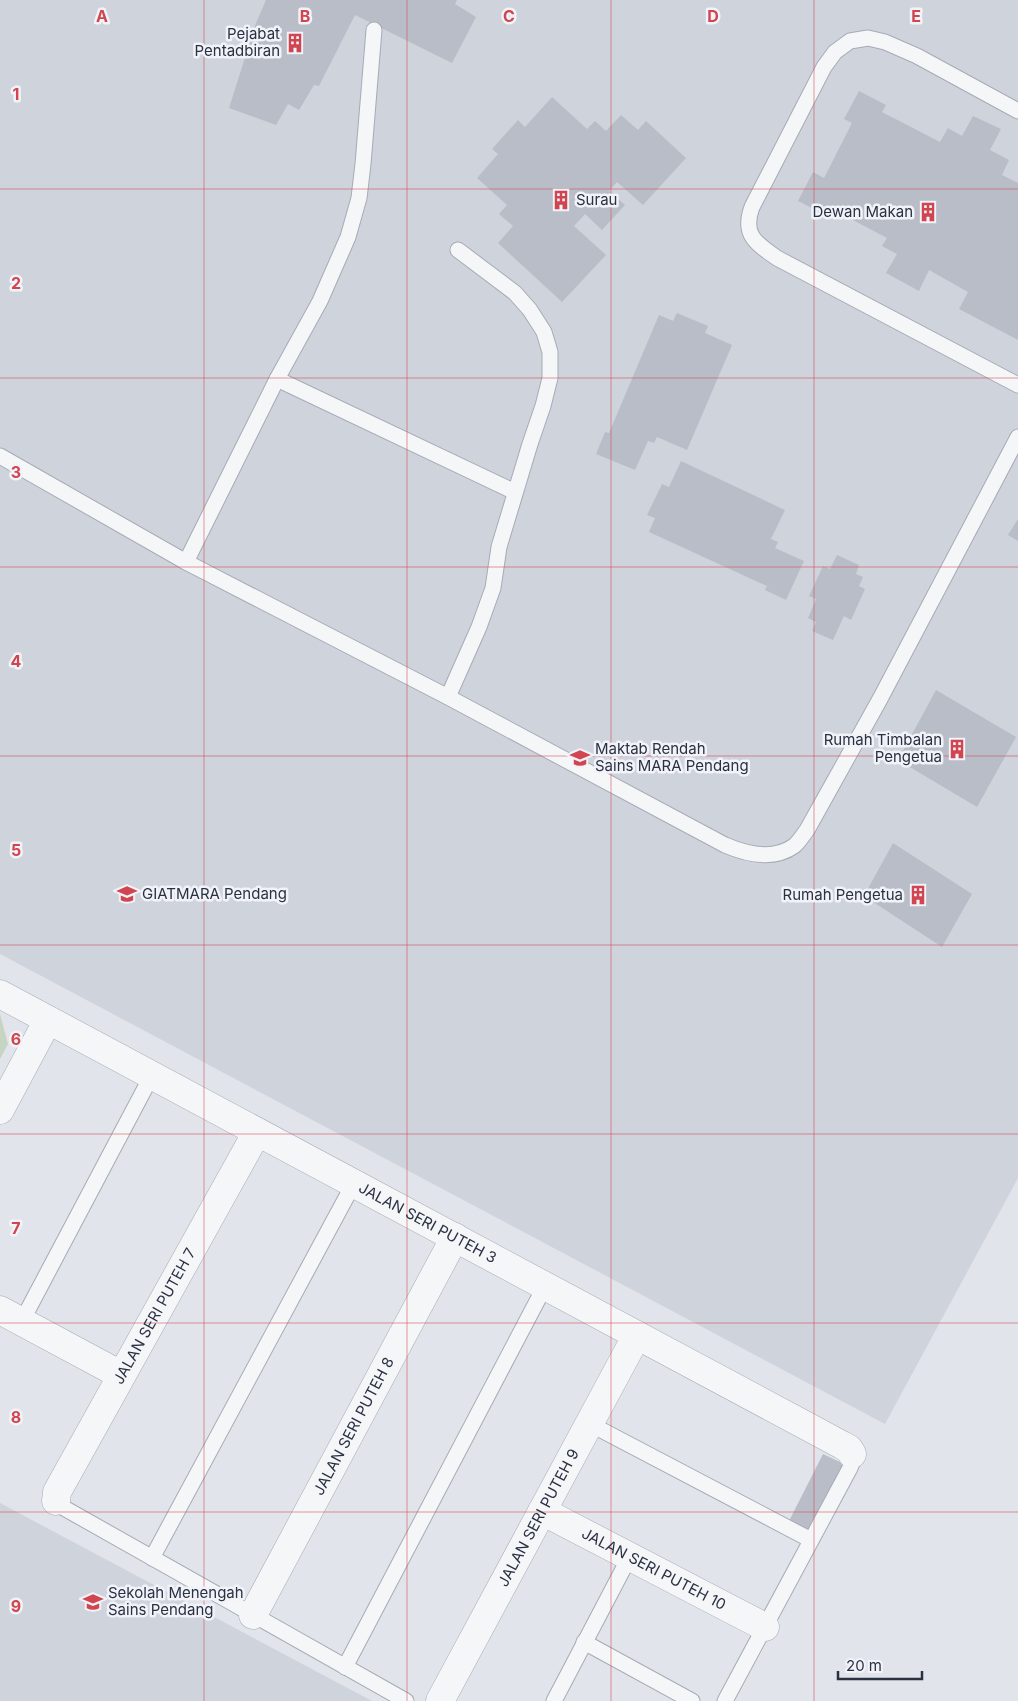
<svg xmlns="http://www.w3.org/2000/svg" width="1018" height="1701" viewBox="0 0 1018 1701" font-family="Inter,sans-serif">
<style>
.built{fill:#cfd3dc}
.green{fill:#c6d4c2}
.building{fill:#b9bdc8}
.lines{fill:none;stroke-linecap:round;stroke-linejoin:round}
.service-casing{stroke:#a6abb5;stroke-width:17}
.minor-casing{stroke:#a6abb5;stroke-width:29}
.service{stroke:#f4f6f8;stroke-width:15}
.minor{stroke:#f4f6f8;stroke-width:28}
.grid{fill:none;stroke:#d14550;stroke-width:1;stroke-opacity:0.55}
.labels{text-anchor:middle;stroke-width:5;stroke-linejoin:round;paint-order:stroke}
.poi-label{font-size:15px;fill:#293143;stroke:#f1f3f8;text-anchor:end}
.street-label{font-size:15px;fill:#293143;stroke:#f1f3f8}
.grid-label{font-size:16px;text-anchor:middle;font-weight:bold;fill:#d14550;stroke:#f1f3f8;stroke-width:5;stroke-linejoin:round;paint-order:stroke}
</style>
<rect width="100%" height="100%" fill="#e1e4ea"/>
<g class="built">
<path d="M 0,0 L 1018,0 L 1018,1178 L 885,1424 L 0,954 Z"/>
<path d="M 0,1503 L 372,1701 L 0,1701 Z"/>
</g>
<path class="green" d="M 0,1014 L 8,1044 L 0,1059 Z"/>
<g class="building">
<path d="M 266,0 L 457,0 L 455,4 L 476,17 L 452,63 L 355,15 L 319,86 L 314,85 L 299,110 L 288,104 L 276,125 L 229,108 L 256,23 Z"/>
<path d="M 859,91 L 886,105 L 882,112 L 940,142 L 948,128 L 962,136 L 973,116 L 1001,129 L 990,150 L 1009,160 L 1002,175 L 1018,183 L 1018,340 L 959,309 L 968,292 L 929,270 L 919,291 L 886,273 L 897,254 L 882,246 L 887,238 L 830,208 L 827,216 L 798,201 L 813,172 L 824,178 L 852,123 L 844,119 Z"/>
<path d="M 552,97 L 587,129 L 595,121 L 606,131 L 621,115 L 638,130 L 646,121 L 686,158 L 643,205 L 617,182 L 609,191 L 625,205 L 602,230 L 585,214 L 574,226 L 606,255 L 562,302 L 498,243 L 513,226 L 499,214 L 507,205 L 477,178 L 498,154 L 492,149 L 518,120 L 525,127 Z"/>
<path d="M 677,313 L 708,326 L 705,333 L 732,345 L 687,450 L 657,437 L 654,443 L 648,441 L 635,470 L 596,454 L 605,432 L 609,433 L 659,315 L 673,321 Z"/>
<path d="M 681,461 L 785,510 L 771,539 L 778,542 L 775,548 L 804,561 L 786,600 L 765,590 L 767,586 L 649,532 L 655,518 L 647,515 L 662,484 L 669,487 Z"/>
<path d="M 1018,519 L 1018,541 L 1008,535 Z"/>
<path d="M 837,555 L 859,565 L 856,574 L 863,577 L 859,586 L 865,589 L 851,620 L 844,616 L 833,640 L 812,631 L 816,622 L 808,618 L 816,599 L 809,596 L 823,566 L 830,569 Z"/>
<path d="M 936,690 L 1016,737 L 977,807 L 898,760 Z"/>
<path d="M 893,843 L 972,894 L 942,947 L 864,896 Z"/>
<path d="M 823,1454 L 844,1464 L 809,1534 L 788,1523 Z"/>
</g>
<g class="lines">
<defs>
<g id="service">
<path d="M 1018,111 L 917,56 L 885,42 L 868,38 L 850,41 L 835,52 L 824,67 L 752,207 C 742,234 755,243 777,258 L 1018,385"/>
<path d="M 277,379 L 515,492"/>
<path d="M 0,456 L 186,562 L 448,697 L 725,845 C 746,854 773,861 794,846 C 799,842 803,835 807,830 L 880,699 L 1018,437"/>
<path d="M 186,562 L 277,379 L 320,301 L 348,237 L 359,198 L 363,164 L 374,30"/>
<path d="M 448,697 L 479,627 L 493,588 L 499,547 L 530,444 L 543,406 L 550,378 L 550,352 L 544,332 L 530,310 L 515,293 L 458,250"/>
<path d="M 22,1321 L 152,1075"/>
<path d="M 590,1424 L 811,1540"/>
<path d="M 56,1501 L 64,1508 L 406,1701"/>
<path d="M 152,1558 L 354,1183"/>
<path d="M 584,1642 L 692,1701"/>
<path d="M 345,1667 L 545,1286"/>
<path d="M 554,1701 L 630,1556"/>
<path d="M 725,1701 L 850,1468 L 853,1460 L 852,1454"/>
</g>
<g id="minor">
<path id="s1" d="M 0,994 L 842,1445 L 849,1449 L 852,1454"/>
<path d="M 0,1110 L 48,1020"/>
<path d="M 0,1310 L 121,1375"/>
<path id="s2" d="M 56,1501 L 57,1492 L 257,1132"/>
<path id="s3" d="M 542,1511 L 765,1627"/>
<path id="s4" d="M 253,1615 L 455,1237"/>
<path id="s5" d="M 440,1701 L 637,1335"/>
</g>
</defs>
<use href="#service" class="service-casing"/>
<use href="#minor" class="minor-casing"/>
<use href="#service" class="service"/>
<use href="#minor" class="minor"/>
</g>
<path class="grid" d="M 204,0 L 204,1701M 407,0 L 407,1701M 611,0 L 611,1701M 814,0 L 814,1701M 0,189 L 1018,189M 0,378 L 1018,378M 0,567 L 1018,567M 0,756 L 1018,756M 0,945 L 1018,945M 0,1134 L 1018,1134M 0,1323 L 1018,1323M 0,1512 L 1018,1512"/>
<defs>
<symbol id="building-bare" viewBox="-9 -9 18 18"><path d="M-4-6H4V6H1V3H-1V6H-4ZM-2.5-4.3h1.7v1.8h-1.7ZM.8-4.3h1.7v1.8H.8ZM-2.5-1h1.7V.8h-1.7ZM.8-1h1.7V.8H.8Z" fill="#d14550" stroke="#f1f3f8" stroke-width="2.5" paint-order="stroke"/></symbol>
<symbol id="school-bare" viewBox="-9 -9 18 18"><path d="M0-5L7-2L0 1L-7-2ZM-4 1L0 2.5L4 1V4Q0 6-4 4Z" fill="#d14550" stroke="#f1f3f8" stroke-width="2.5" paint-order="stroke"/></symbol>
<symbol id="university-bare" viewBox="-9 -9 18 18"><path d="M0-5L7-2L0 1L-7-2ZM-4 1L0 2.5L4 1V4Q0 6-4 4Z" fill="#d14550" stroke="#f1f3f8" stroke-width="2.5" paint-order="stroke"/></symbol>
</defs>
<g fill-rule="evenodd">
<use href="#building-bare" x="281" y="29" width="28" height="28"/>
<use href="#building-bare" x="547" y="186" width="28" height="28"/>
<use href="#building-bare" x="914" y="198" width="28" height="28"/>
<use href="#building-bare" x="943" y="735" width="28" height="28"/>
<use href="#school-bare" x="566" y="744" width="28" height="28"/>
<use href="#university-bare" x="113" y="880" width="28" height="28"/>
<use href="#building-bare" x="904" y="881" width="28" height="28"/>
<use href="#school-bare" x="79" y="1588" width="28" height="28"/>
</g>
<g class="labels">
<g class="poi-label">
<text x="280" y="39">Pejabat<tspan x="280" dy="17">Pentadbiran</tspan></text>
<text x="576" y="205" text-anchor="start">Surau</text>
<text x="913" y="217">Dewan Makan</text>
<text x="942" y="745">Rumah Timbalan<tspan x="942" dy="17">Pengetua</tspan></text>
<text x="595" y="754" text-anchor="start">Maktab Rendah<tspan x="595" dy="17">Sains MARA Pendang</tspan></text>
<text x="142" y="899" text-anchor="start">GIATMARA Pendang</text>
<text x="903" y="900">Rumah Pengetua</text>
<text x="108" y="1598" text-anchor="start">Sekolah Menengah<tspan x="108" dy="17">Sains Pendang</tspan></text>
</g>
<g class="street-label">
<text dy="5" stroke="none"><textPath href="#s1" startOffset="485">JALAN SERI PUTEH 3</textPath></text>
<text dy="5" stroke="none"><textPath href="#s2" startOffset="210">JALAN SERI PUTEH 7</textPath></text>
<text dy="5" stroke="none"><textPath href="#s4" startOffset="214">JALAN SERI PUTEH 8</textPath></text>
<text dy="5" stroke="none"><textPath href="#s5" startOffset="208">JALAN SERI PUTEH 9</textPath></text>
<text dy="5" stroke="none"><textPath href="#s3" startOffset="126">JALAN SERI PUTEH 10</textPath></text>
</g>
</g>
<g class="grid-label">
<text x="102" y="22">A</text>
<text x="305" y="22">B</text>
<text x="509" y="22">C</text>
<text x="713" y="22">D</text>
<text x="916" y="22">E</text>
<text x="16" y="100">1</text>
<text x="16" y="289">2</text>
<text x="16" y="478">3</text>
<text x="16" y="667">4</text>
<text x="16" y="856">5</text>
<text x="16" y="1045">6</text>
<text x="16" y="1234">7</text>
<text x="16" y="1423">8</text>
<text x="16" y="1612">9</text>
</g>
<path d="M838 1671v8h84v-8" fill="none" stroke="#293143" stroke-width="2.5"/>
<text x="846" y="1671" font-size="15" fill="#293143" stroke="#f1f3f8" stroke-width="4" paint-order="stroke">20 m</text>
</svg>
